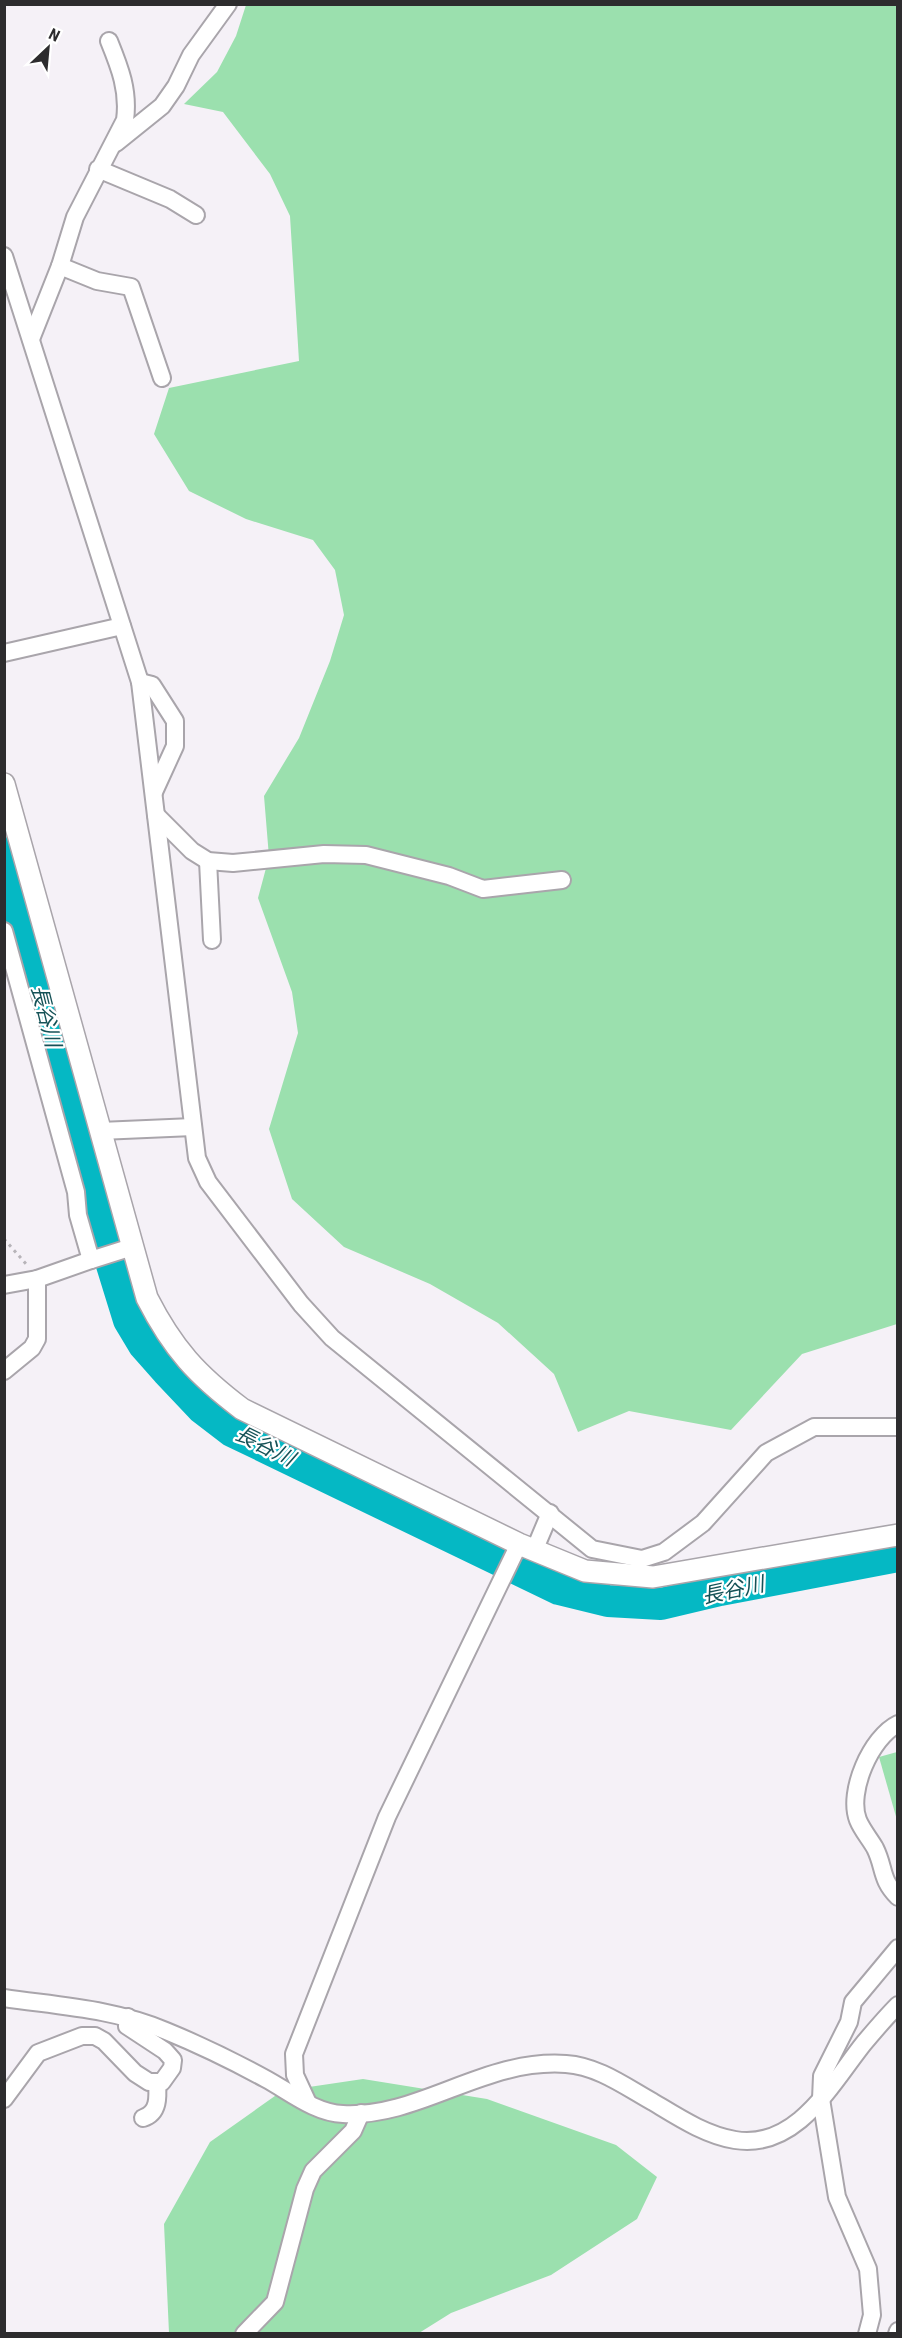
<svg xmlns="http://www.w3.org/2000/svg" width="902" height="2338" viewBox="0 0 902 2338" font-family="'Roboto Condensed','Noto Sans JP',sans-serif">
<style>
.green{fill:#9be0ae}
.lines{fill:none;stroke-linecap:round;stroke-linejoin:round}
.river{stroke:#05b8c4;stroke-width:32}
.minor-casing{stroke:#a9a5ab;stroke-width:20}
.tertiary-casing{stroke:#a9a5ab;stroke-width:24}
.path{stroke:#b7b4b9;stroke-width:3;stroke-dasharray:3 4.5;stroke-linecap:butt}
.minor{stroke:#fff;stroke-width:16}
.tertiary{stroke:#fff;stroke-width:21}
.labels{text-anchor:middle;stroke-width:4.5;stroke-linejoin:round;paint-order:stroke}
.water-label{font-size:21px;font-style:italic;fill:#155257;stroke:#fff}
</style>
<rect width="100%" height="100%" fill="#f5f1f7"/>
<g class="green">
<path d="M 246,5 L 897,5 L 897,1324 L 802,1354 L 731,1430 L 629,1411 L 578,1432 L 554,1374 L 498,1323 L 430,1284 L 344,1247 L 292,1199 L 269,1129 L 298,1033 L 292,992 L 258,898 L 269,857 L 264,796 L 299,738 L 330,661 L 344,615 L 335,570 L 313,540 L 246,519 L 189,491 L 154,434 L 169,388 L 299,361 L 290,216 L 270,174 L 223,112 L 184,104 L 217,72 L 236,36 Z"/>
<path d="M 897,1752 L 898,1752 L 897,1820 L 879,1757 Z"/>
<path d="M 363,2079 L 487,2099 L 616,2145 L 657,2177 L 637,2219 L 551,2275 L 451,2313 L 419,2333 L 169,2333 L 164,2224 L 210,2142 L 282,2091 Z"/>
</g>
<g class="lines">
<path class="river" d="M 4,853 L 99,1223 L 129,1320 L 144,1345 L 167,1371 L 202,1408 L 232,1431 L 559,1589 L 608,1601 L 661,1604 L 720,1590 L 898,1556"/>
<defs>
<g id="minor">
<path d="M 116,143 L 162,106 L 176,86 L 191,55 L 228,4"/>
<path d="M 98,169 L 170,199 L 196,215"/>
<path d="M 4,256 L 140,682 L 197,1158 L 208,1182 L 301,1304 L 332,1338 L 592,1549 L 642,1559 L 664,1552 L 703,1523 L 766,1453 L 814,1427 L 898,1427"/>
<path d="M 60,266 L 97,281 L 131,287 L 162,378"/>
<path d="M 31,339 L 60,266 L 75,217 L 125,120 C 129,91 120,68 109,41"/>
<path d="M 4,653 L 122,626"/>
<path d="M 140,682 L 152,685 L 175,721 L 175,746 L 154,792"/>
<path d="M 156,815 L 192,851 L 208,861 L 233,863 L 324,854 L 366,855 L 449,876 L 483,889 L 562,880"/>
<path d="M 208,861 L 212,940"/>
<path d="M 4,931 L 76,1192 L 78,1215 L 91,1260 L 132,1247"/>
<path d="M 100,1131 L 193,1127"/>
<path d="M 4,1285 L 37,1279 L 91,1260"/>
<path d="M 4,1371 L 32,1348 L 37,1339 L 37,1279"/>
<path d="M 534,1551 L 550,1513"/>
<path d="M 898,1724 C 871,1737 847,1792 858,1820 C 862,1830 870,1839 875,1848 C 885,1868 880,1879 898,1897"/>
<path d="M 4,1998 C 59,2006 115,2009 166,2031 C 200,2045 233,2061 266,2079 C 290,2092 315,2113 343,2114 C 420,2118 484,2058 566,2064 C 598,2066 626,2087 653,2102 C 678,2117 705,2135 735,2140 C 797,2150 832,2083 864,2043 C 875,2030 886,2017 898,2005"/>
<path d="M 4,2099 L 38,2053 L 82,2036 L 95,2036 L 104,2041 L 135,2073 L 149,2082 L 162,2082 L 172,2068 L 173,2060 L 165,2051 L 127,2026 L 128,2017"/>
<path d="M 308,2103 L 295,2075 L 294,2054 L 387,1817 L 519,1544"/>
<path d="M 143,2118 C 159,2113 158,2097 157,2082"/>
<path d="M 244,2334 L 275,2302 L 305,2189 L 313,2171 L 353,2131 L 361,2113"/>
<path d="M 867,2334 L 872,2315 L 868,2269 L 837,2197 L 821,2099 L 822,2076 L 849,2022 L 853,2002 L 898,1948"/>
<path d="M 897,2334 L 898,2331"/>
</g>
<path id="tertiary" d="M 4,784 L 147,1298 C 173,1349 197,1375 242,1409 L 519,1544 L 585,1571 L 653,1577 L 898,1535"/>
</defs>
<use href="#minor" class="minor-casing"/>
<use href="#tertiary" class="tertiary-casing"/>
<path class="path" d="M 4,1239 L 27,1265"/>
<use href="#minor" class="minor"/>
<use href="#tertiary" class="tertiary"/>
</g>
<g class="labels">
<g class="water-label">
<text transform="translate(46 1016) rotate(76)" y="7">長谷川</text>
<text transform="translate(265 1446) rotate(27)" y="7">長谷川</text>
<text transform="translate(733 1590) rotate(-12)" y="7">長谷川</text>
</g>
</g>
<rect width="902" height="2338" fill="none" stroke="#2d2c2e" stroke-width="12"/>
<g transform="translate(48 48) rotate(26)" stroke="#ffffff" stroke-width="4.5" paint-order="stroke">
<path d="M0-4.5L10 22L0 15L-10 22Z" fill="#2d2c2e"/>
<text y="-9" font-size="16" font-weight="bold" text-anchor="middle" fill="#2d2c2e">N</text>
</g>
</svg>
